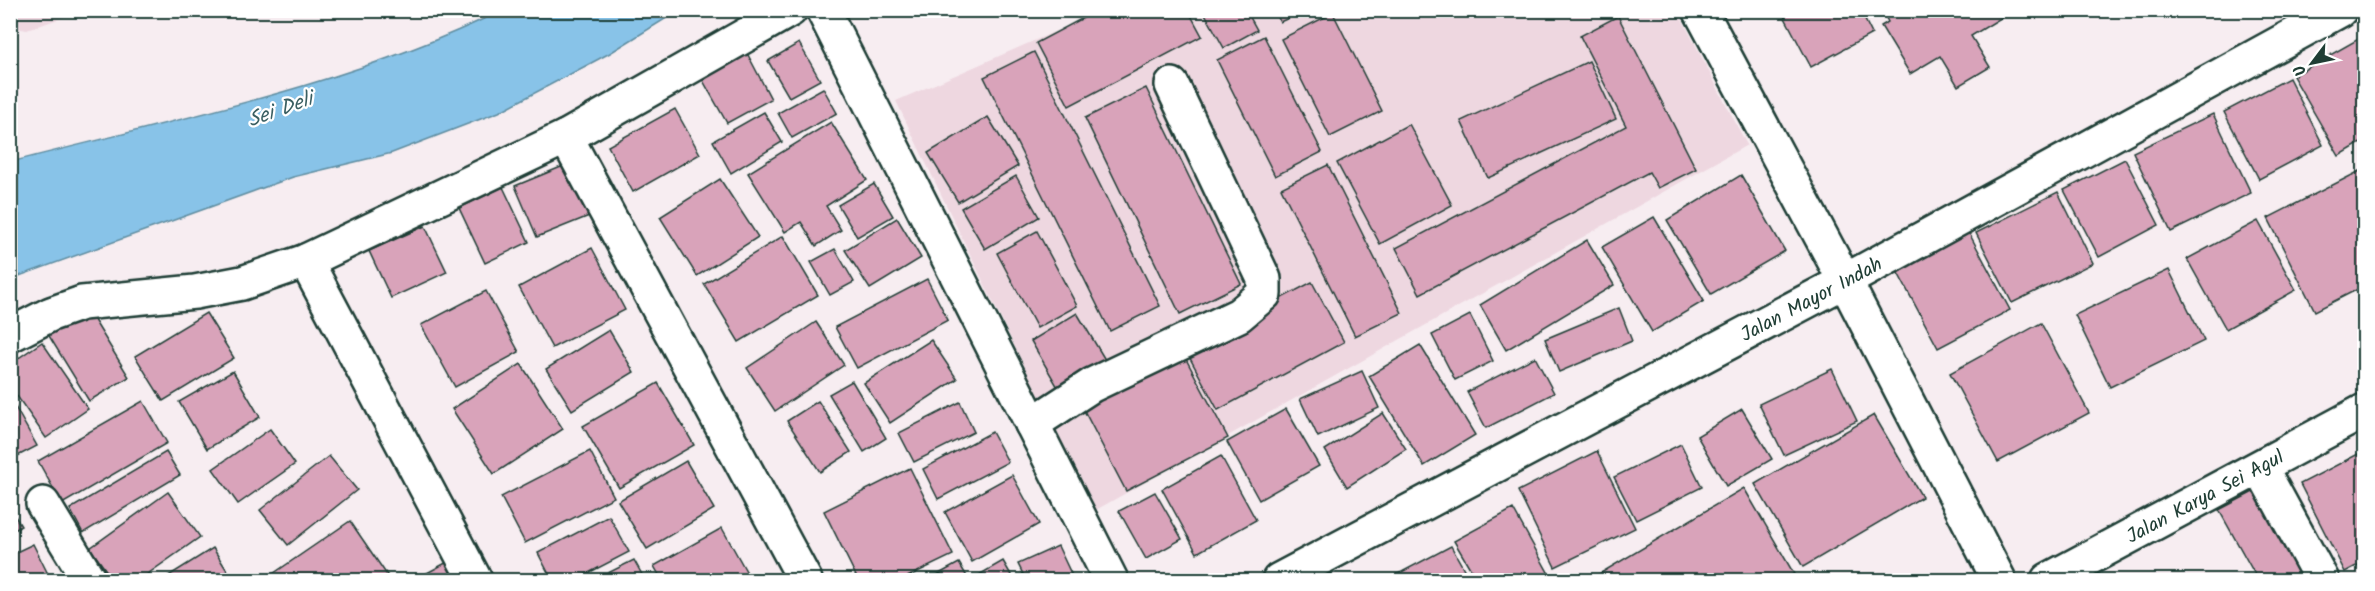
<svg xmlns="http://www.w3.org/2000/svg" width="2375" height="591" viewBox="0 0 2375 591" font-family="Kalam,sans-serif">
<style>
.built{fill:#eed7e0}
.water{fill:#88c3e8;stroke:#5e8da0;stroke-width:1.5}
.building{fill:#d9a3ba;stroke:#1f3d34;stroke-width:1.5}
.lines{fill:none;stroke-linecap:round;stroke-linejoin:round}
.minor-casing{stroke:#1f3d34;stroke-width:38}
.major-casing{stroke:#1f3d34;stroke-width:38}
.minor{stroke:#fff;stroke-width:33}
.major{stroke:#fff;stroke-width:33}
.labels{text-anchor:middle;stroke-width:4.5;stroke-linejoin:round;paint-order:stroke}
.street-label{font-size:20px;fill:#1f3d34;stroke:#fff}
.water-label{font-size:21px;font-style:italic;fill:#395e61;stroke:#fff}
</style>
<rect width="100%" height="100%" fill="#f7edf1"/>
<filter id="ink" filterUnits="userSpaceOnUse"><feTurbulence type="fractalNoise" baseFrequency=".0167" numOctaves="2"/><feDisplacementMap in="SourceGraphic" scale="12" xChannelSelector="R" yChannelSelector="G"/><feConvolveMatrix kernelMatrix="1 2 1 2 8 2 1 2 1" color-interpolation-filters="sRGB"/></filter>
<g filter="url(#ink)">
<g class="built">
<path d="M 10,11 L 11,10 L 81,11 L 27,30 L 11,27 Z"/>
<path d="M 1102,11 L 1678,11 L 1747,145 L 1094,511 L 896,101 Z"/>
</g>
<path class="water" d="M 500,11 L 678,11 L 610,53 L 499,112 L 392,153 L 293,177 L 11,279 L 11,162 C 170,121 353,84 500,11 Z"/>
<g class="building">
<path d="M 1098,10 L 1188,10 L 1202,36 L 1069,106 L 1036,43 Z"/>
<path d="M 1203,10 L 1246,10 L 1257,30 L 1224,48 Z"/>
<path d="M 1275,10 L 1307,10 L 1280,22 Z"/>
<path d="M 1781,10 L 1860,10 L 1872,34 L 1811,67 Z"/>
<path d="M 1882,10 L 2014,10 L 1971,36 L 1990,67 L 1958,86 L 1940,56 L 1910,74 L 1881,26 L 1888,22 Z"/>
<path d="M 1333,13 L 1382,111 L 1330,137 L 1281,39 Z"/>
<path d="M 1618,16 L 1696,169 L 1658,188 L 1649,172 L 1420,294 L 1396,248 L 1626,126 L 1580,36 Z"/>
<path d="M 1264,36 L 1322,152 L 1275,176 L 1217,60 Z"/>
<path d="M 2362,37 L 2364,42 L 2364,141 L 2339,156 L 2293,76 Z"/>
<path d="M 799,43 L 820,80 L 789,97 L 768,61 Z"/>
<path d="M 1034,52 L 1160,306 L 1110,331 L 984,77 Z"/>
<path d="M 747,53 L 771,99 L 727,123 L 701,77 Z"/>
<path d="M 1589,61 L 1616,119 L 1488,178 L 1461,121 Z"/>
<path d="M 2289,78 L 2323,145 L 2259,179 L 2224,112 Z"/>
<path d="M 823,88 L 837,113 L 792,138 L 778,113 Z"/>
<path d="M 1146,88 L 1241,284 L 1180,314 L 1085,118 Z"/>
<path d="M 675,109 L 700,154 L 633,192 L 608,146 Z"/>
<path d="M 764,112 L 782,142 L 731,173 L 713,141 Z"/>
<path d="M 2213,114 L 2251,193 L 2171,232 L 2133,152 Z"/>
<path d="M 988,117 L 1018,166 L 958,202 L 928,153 Z"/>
<path d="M 831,122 L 867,180 L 826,206 L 841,230 L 816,246 L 801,222 L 785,232 L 748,173 Z"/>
<path d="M 1409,124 L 1452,205 L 1380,244 L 1337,163 Z"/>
<path d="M 2125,159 L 2159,225 L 2099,257 L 2064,190 Z"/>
<path d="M 578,160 L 599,212 L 537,237 L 515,186 Z"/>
<path d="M 1328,165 L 1402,313 L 1355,336 L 1281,188 Z"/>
<path d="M 2364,169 L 2364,286 L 2315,311 L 2268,218 Z"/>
<path d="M 1741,175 L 1785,251 L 1711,294 L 1667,220 Z"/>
<path d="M 1016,176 L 1039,217 L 985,249 L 961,208 Z"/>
<path d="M 720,179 L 758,237 L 697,276 L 660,217 Z"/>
<path d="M 874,184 L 893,216 L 857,237 L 838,205 Z"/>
<path d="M 503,187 L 529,242 L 485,263 L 459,208 Z"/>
<path d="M 2058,192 L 2093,263 L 2012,303 L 1976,233 Z"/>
<path d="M 1654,217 L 1704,301 L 1652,332 L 1602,247 Z"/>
<path d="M 897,218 L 921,258 L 870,289 L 845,250 Z"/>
<path d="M 2258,221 L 2296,290 L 2226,329 L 2187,259 Z"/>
<path d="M 425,226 L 447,272 L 391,298 L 369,251 Z"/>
<path d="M 1037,231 L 1077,306 L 1037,328 L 997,253 Z"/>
<path d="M 1969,233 L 2010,310 L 1938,348 L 1897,271 Z"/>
<path d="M 783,236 L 818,295 L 739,342 L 704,284 Z"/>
<path d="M 1587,240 L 1614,285 L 1506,350 L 1480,305 Z"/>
<path d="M 592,248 L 625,310 L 552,348 L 519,287 Z"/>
<path d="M 835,249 L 854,282 L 830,295 L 811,262 Z"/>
<path d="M 2169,270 L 2204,341 L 2110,387 L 2075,315 Z"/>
<path d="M 927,279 L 948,320 L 857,368 L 835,327 Z"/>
<path d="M 1312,282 L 1344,342 L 1218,410 L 1185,349 Z"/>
<path d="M 486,291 L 519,352 L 455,387 L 421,325 Z"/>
<path d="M 86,307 L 129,377 L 89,401 L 46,331 Z"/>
<path d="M 1619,308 L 1632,341 L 1559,372 L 1545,339 Z"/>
<path d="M 206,313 L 234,358 L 163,401 L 135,356 Z"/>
<path d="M 1077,313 L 1107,363 L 1060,391 L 1031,341 Z"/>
<path d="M 1470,315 L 1493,361 L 1455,380 L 1432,335 Z"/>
<path d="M 816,322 L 844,365 L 775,411 L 747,368 Z"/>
<path d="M 2041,323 L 2089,413 L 1998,462 L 1950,373 Z"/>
<path d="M 609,330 L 634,372 L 572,410 L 546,369 Z"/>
<path d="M 931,340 L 957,379 L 890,423 L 864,383 Z"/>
<path d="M 42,342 L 88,409 L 46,438 L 10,386 L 10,364 Z"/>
<path d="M 1420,345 L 1475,435 L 1424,466 L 1369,376 Z"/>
<path d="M 1179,346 L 1228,438 L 1126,491 L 1078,399 Z"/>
<path d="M 1535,357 L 1554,393 L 1486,428 L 1467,392 Z"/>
<path d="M 521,364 L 563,429 L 494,474 L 452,409 Z"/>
<path d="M 1832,369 L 1857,421 L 1784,455 L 1759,404 Z"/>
<path d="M 233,371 L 260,417 L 207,449 L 179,402 Z"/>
<path d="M 1362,371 L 1379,408 L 1318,437 L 1300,399 Z"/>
<path d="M 852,381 L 886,438 L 864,452 L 829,394 Z"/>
<path d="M 658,383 L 694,445 L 619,488 L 583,426 Z"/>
<path d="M 10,398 L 37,446 L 10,460 Z"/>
<path d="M 143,401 L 167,443 L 62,504 L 38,461 Z"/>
<path d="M 818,401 L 851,452 L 820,472 L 787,421 Z"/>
<path d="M 960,402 L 974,432 L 914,462 L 899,433 Z"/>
<path d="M 1286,409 L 1319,466 L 1259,500 L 1227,442 Z"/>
<path d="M 1742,409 L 1772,459 L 1726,486 L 1697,436 Z"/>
<path d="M 1383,413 L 1406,449 L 1347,487 L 1325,450 Z"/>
<path d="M 1874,415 L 1922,497 L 1803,567 L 1755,484 Z"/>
<path d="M 270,429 L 295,464 L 238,504 L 213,469 Z"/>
<path d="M 992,432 L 1008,462 L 938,499 L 923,469 Z"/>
<path d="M 1681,444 L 1702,487 L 1636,520 L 1614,477 Z"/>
<path d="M 590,451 L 614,497 L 525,543 L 501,497 Z"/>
<path d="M 1597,451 L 1635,528 L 1555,567 L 1518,491 Z"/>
<path d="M 2364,451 L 2364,562 L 2345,572 L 2300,484 Z"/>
<path d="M 166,452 L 180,475 L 83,533 L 70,509 Z"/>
<path d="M 329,456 L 357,490 L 288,545 L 260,510 Z"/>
<path d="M 1221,456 L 1256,520 L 1197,553 L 1162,489 Z"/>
<path d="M 686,461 L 714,509 L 647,549 L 618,501 Z"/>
<path d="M 910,468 L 953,555 L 901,580 L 858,580 L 824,511 Z"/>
<path d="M 1012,475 L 1039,524 L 972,562 L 945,512 Z"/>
<path d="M 1744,488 L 1794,574 L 1783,580 L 1589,580 Z"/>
<path d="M 2257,490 L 2304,575 L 2294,580 L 2258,580 L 2219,510 Z"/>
<path d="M 168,492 L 200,537 L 139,580 L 113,580 L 90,548 Z"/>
<path d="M 1155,492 L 1182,539 L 1146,559 L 1119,511 Z"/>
<path d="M 10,508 L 21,526 L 10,533 Z"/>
<path d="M 1513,509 L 1549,574 L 1537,580 L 1477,580 L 1454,541 Z"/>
<path d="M 609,516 L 629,552 L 575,580 L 552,580 L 538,553 Z"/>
<path d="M 350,521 L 389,578 L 385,580 L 264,580 Z"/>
<path d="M 722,528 L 751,580 L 662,580 L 654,566 Z"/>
<path d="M 33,544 L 51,580 L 13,580 L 10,576 L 10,555 Z"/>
<path d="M 1058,546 L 1074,580 L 1026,580 L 1018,564 Z"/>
<path d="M 1451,546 L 1470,580 L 1399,580 L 1396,575 Z"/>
<path d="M 213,548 L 233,580 L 162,580 Z"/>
<path d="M 453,559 L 465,580 L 414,580 Z"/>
<path d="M 634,560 L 645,580 L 605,580 L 602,576 Z"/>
<path d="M 1003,561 L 1014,580 L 973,580 L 972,579 Z"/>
<path d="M 959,563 L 969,580 L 928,580 Z"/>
</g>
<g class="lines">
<defs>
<g id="minor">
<path d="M 823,10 L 1111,580"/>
<path d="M 1700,10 L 1845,281 L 1999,580"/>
<path d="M 566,137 L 805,580"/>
<path d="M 306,261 L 475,580"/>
<path d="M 10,335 L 51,314 L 82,303 L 195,292 L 242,283 L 306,261 L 566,137 L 790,10"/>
<path d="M 1032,424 L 1092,385 L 1239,315 L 1264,294 L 1264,279 L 1172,85"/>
<path d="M 2261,468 L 2322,580"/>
<path d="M 43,504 L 89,580"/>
<path id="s1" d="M 1279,580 L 1845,281 L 2340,10"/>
</g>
<g id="major">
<path id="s2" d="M 2048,580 L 2364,411"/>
</g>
</defs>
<use href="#minor" class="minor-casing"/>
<use href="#major" class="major-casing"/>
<use href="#minor" class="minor"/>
<use href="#major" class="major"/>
</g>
</g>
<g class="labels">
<g class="street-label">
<text dy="7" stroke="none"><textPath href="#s1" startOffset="602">Jalan Mayor Indah</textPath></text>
<text dy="7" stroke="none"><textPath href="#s2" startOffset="178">Jalan Karya Sei Agul</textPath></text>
</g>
<g class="water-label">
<text transform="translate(280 109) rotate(-20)" y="7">Sei Deli</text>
</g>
</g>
<rect width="2375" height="591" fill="none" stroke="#fff" stroke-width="36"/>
<rect x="18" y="18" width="2339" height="555" fill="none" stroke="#1f3d34" stroke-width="2" filter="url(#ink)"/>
<g transform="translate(2312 63) rotate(238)" stroke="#ffffff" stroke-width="4.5" paint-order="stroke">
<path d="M0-4.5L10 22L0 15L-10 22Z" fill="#1f3d34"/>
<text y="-9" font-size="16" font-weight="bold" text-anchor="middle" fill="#1f3d34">U</text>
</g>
</svg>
